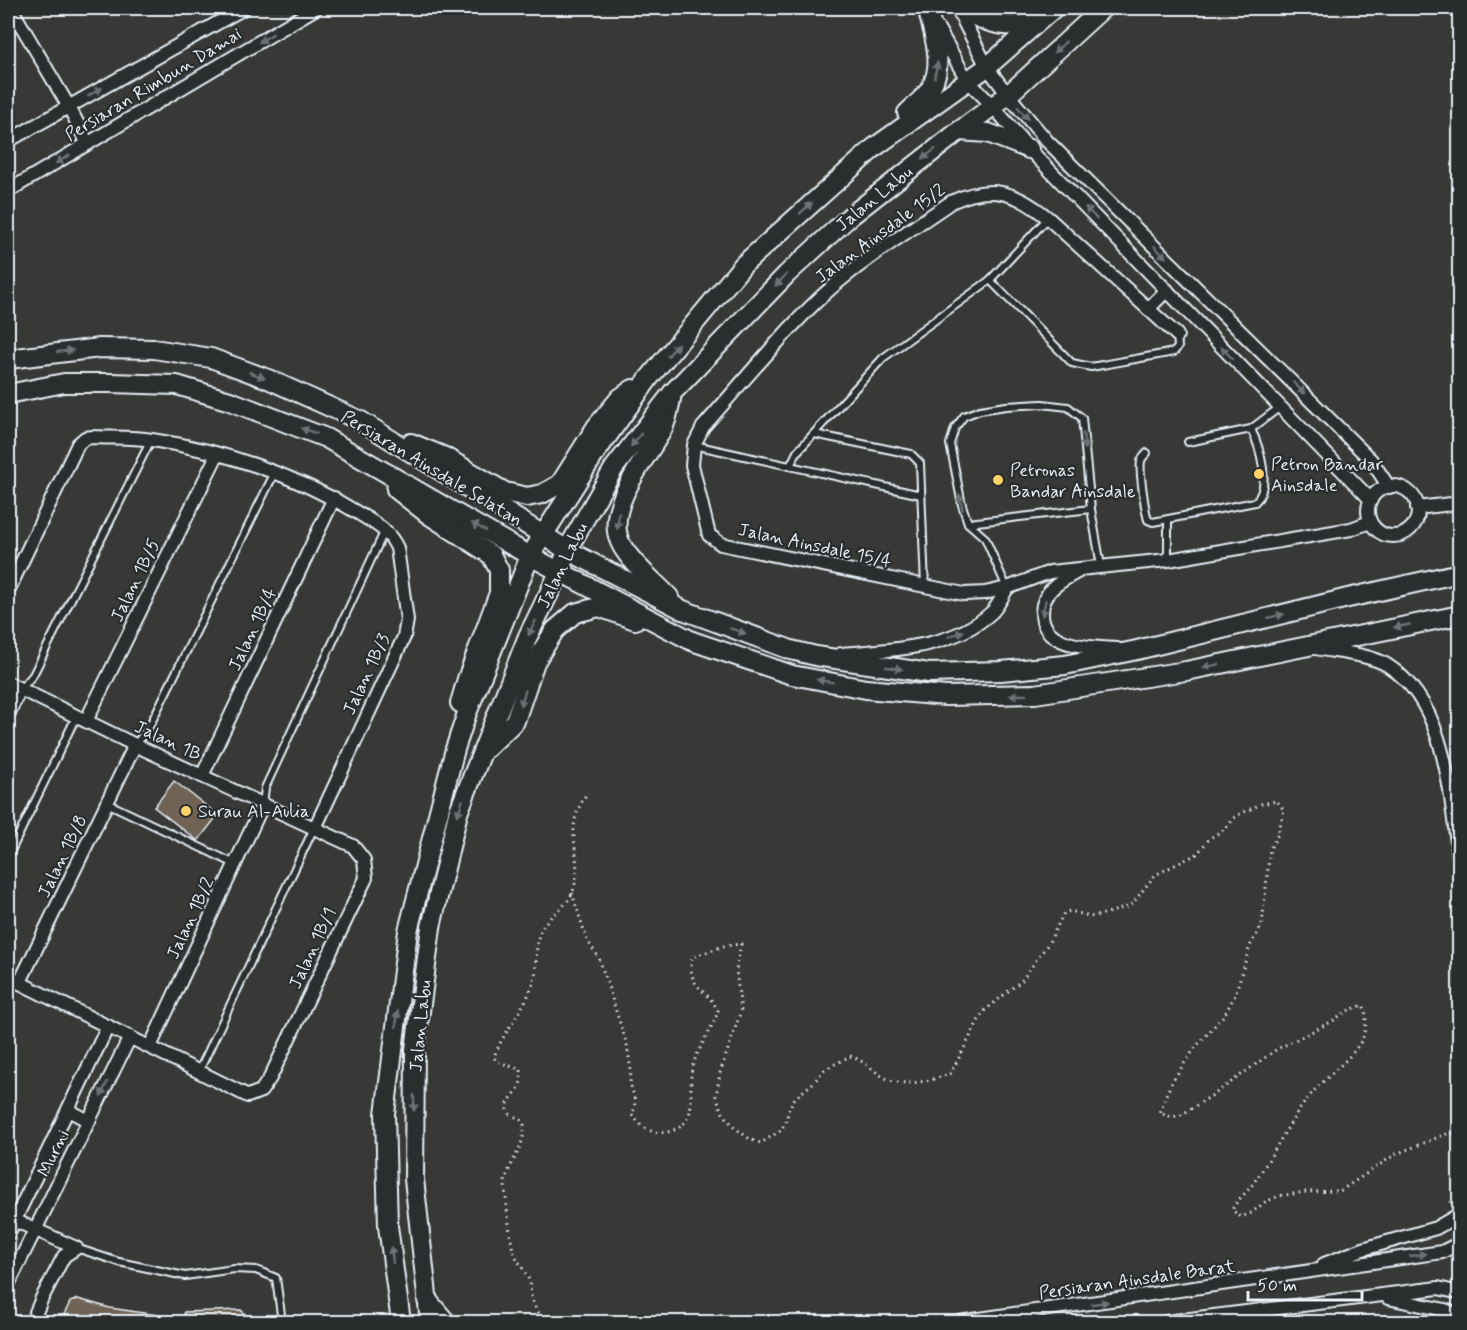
<svg xmlns="http://www.w3.org/2000/svg" width="1467" height="1330" viewBox="0 0 1467 1330" font-family="Mynerve,sans-serif">
<style>
.building{fill:#706457;stroke:#e8f1f8;stroke-width:1.5}
.lines{fill:none;stroke-linecap:round;stroke-linejoin:round}
.lane-casing{stroke:#e8f1f8;stroke-width:10}
.street-casing{stroke:#e8f1f8;stroke-width:16}
.primary-casing{stroke:#e8f1f8;stroke-width:22}
.path{stroke:#e8f1f8;stroke-width:3;stroke-dasharray:1.5 4.5;stroke-linecap:butt}
.lane{stroke:#2a2d2e;stroke-width:6}
.street{stroke:#2a2d2e;stroke-width:12}
.primary{stroke:#2a2d2e;stroke-width:18}
.oneway{fill:#6c7275}
.poi-dot{fill:#ffd166;stroke:#2a2d2e;stroke-width:2}
.labels{text-anchor:middle;stroke-width:4.5;stroke-linejoin:round;paint-order:stroke}
.street-label{font-size:18px;fill:#e8f1f8;stroke:#2a2d2e}
.poi-label{font-size:18px;fill:#e8f1f8;stroke:#2a2d2e;text-anchor:start}
</style>
<rect width="100%" height="100%" fill="#383836"/>
<filter id="ink" filterUnits="userSpaceOnUse"><feTurbulence type="fractalNoise" baseFrequency=".0167" numOctaves="2"/><feDisplacementMap in="SourceGraphic" scale="12" xChannelSelector="R" yChannelSelector="G"/><feConvolveMatrix kernelMatrix="1 2 1 2 8 2 1 2 1" color-interpolation-filters="sRGB"/></filter>
<g filter="url(#ink)">
<g class="building">
<path d="M 174,781 L 218,815 L 198,841 L 154,807 Z"/>
<path d="M 78,1299 L 110,1308 L 157,1315 L 156,1323 L 60,1323 L 70,1302 Z"/>
<path d="M 241,1310 L 254,1323 L 184,1323 L 184,1312 Z"/>
</g>
<g class="lines">
<defs>
<g id="lane">
<path d="M 990,280 L 1072,363 L 1091,367 L 1174,352 L 1178,347 L 1177,335"/>
<path d="M 1251,429 L 1280,407"/>
<path d="M 814,434 L 911,454 L 920,463 L 925,587"/>
<path d="M 694,445 L 921,495"/>
<path d="M 1147,453 C 1145,455 1142,458 1141,461 C 1139,471 1145,510 1148,520 L 1153,522 L 1255,502 C 1272,487 1260,447 1251,429 L 1188,442"/>
<path d="M 790,466 L 797,452 L 883,358 L 990,280 L 1048,218"/>
<path d="M 1168,520 L 1168,560"/>
<path d="M 968,523 L 1091,509"/>
<path d="M 1007,588 L 985,538 L 968,523 L 962,505 L 950,444 L 955,428 L 964,416 L 980,410 L 1006,406 L 1042,404 L 1068,407 L 1082,418 L 1091,509 L 1101,566"/>
<path d="M 21,689 L 33,675 L 151,440"/>
<path d="M 135,745 L 149,727 L 275,472"/>
<path d="M 107,803 L 235,864"/>
<path d="M 263,804 L 265,788 L 385,530"/>
<path d="M 8,857 L 76,717"/>
<path d="M 199,1071 L 314,828"/>
<path d="M 76,1248 L 119,1262 L 185,1276 L 234,1269 L 256,1270 L 276,1278 L 282,1322"/>
</g>
<g id="street">
<path d="M 11,8 L 69,107 L 88,144"/>
<path d="M 957,8 L 987,67 L 1008,95 L 1047,141 L 1371,460 L 1389,487"/>
<path d="M 937,27 L 967,80 L 993,106 L 1029,149 L 1371,500"/>
<path d="M 8,141 L 244,8"/>
<path d="M 8,191 L 316,8"/>
<path d="M 1148,309 L 1167,290"/>
<path d="M 1177,335 L 1048,218 C 1015,191 991,184 951,202 C 908,232 860,261 821,297 C 779,337 742,383 703,427 L 694,445 L 692,465 L 709,535 L 721,544 L 964,594 L 985,593 L 1007,588 L 1050,572 L 1168,560 L 1351,529 L 1370,522"/>
<circle cx="1393" cy="511" r="25"/>
<path d="M 1417,508 L 1460,503"/>
<path d="M 1079,571 C 1061,581 1042,590 1042,613 C 1042,648 1091,647 1117,649"/>
<path d="M 8,591 L 78,444 L 85,438 L 93,437 C 113,438 133,437 152,440 C 221,450 298,476 358,513 C 374,523 389,530 397,548 L 407,620 L 404,637 L 315,828"/>
<path d="M 1315,648 C 1336,652 1369,654 1387,665 C 1449,704 1450,801 1460,866"/>
<path d="M 841,654 C 892,650 952,649 992,612 C 998,606 1003,596 1007,588"/>
<path d="M 8,683 L 135,745 L 353,846 L 364,860 L 366,878 L 270,1078 L 261,1091 L 248,1096 L 8,977"/>
<path d="M 8,715 L 20,689"/>
<path d="M 86,721 L 217,455"/>
<path d="M 202,776 L 334,498"/>
<path d="M 20,982 L 135,745"/>
<path d="M 150,1047 L 263,804"/>
<path d="M 68,1110 L 89,1121"/>
<path d="M 14,1220 L 76,1248"/>
<path d="M 8,1234 L 108,1026"/>
<path d="M 1324,1264 L 1363,1249 L 1436,1228 L 1460,1214"/>
<path d="M 8,1285 L 130,1037"/>
<path d="M 1388,1298 L 1445,1310 L 1460,1316"/>
<path d="M 32,1322 L 42,1298 L 64,1256 L 76,1248"/>
<path d="M 959,1322 L 1442,1252 L 1460,1243"/>
<path d="M 1166,1322 L 1438,1288 L 1460,1293"/>
</g>
<g id="primary">
<path d="M 960,8 C 982,22 1012,33 1037,19"/>
<path d="M 907,113 C 914,106 924,98 930,89 C 945,65 934,37 928,11"/>
<path d="M 959,131 L 988,133 L 1029,149"/>
<path d="M 8,359 L 100,348 L 154,349 L 211,358 L 268,379 L 361,421 L 567,550 L 683,610 L 791,650 L 816,656 L 929,673 L 1001,671 L 1065,665 L 1137,650 L 1348,598 L 1460,573"/>
<path d="M 8,394 L 64,383 L 110,383 L 177,385 L 230,401 L 326,438 L 530,556 L 692,641 L 792,675 L 866,689 L 946,696 L 1035,694 L 1186,671 L 1460,615"/>
<path d="M 411,443 L 445,457 L 505,492 L 527,497 L 542,494 L 560,484 L 596,427 L 620,398 L 633,389"/>
<path d="M 396,489 L 429,515 L 491,555 L 499,570 L 499,593 L 467,679 L 460,703"/>
<path d="M 669,597 C 654,581 633,565 622,546 C 601,510 646,460 662,430 C 667,421 669,409 671,399"/>
<path d="M 487,748 L 515,721 L 535,662 L 555,630 L 575,613 L 599,607 L 635,620"/>
<path d="M 427,1300 L 446,1322"/>
<path d="M 401,1322 L 388,1226 L 385,1114 L 408,931 L 455,749 L 467,713 L 530,556 L 596,452 L 649,378 L 743,265 L 875,147 L 987,67 L 1054,8"/>
<path d="M 430,1322 L 414,1179 L 415,1050 L 431,927 L 458,813 L 528,636 L 560,571 L 567,550 L 614,468 L 673,392 L 787,274 L 848,218 L 959,131 L 1008,95 L 1103,8"/>
</g>
</defs>
<use href="#lane" class="lane-casing"/>
<use href="#street" class="street-casing"/>
<use href="#primary" class="primary-casing"/>
<g class="path">
<path d="M 572,893 L 587,940 L 599,958 L 627,1045 L 631,1070 L 630,1083 L 634,1096 L 635,1107 L 632,1115 C 642,1127 651,1135 667,1132 C 704,1124 685,1089 693,1065 C 699,1046 712,1030 718,1011 C 706,986 687,990 692,957 L 724,946 L 741,944 L 736,970 L 741,1011 L 720,1073 L 716,1096 L 723,1113 L 734,1127 L 751,1140 L 761,1143 L 780,1131 L 786,1122 L 789,1108 L 795,1098 L 814,1082 L 824,1070 L 850,1056 C 863,1060 871,1069 882,1076 C 902,1089 931,1081 951,1073 L 983,1012 L 1022,980 L 1048,944 L 1064,913 L 1070,911 L 1093,917 L 1125,908 L 1133,903 L 1155,875 L 1197,854 L 1210,838 L 1225,829 L 1236,816 L 1261,804 L 1277,801 L 1284,810 L 1278,834 L 1270,849 L 1262,925 L 1250,946 L 1235,995 L 1225,1014 L 1195,1048 L 1173,1080 L 1165,1097 L 1160,1113 L 1172,1117 L 1181,1115 L 1216,1093 L 1277,1049 L 1333,1021 L 1347,1011 L 1363,1005 C 1368,1015 1366,1027 1363,1037 C 1356,1055 1327,1076 1313,1092 C 1289,1120 1274,1155 1252,1185 C 1245,1195 1237,1199 1232,1210 L 1241,1217 L 1251,1213 L 1265,1202 L 1279,1196 L 1306,1192 L 1340,1191 L 1396,1154 L 1449,1133 L 1459,1134 L 1460,1137"/>
<path d="M 1450,1203 L 1456,1197 L 1460,1183"/>
<path d="M 547,1322 C 540,1316 532,1305 531,1295 C 530,1291 531,1287 530,1282 C 525,1270 517,1261 513,1250 C 511,1245 504,1185 505,1182 C 509,1163 526,1145 524,1125 C 522,1115 506,1118 507,1107 C 509,1095 524,1092 521,1070 L 496,1061 L 494,1057 C 504,1030 526,1008 534,980 C 538,965 534,943 541,930 C 549,913 569,908 574,888 C 584,852 561,832 586,795"/>
<path d="M 926,1322 L 947,1319"/>
</g>
<use href="#lane" class="lane"/>
<use href="#street" class="street"/>
<use href="#primary" class="primary"/>
</g>
<defs><path id="oneway-solid" d="M-6-.8H1V-3.2L6.5 0L1 3.2V.8H-6Z" transform="scale(1.5)"/></defs>
<g class="oneway">
<use href="#oneway-solid" transform="translate(266 38) rotate(149)"/>
<use href="#oneway-solid" transform="translate(1060 47) rotate(137)"/>
<use href="#oneway-solid" transform="translate(936 70) rotate(-79)"/>
<use href="#oneway-solid" transform="translate(95 92) rotate(-30)"/>
<use href="#oneway-solid" transform="translate(1023 113) rotate(49)"/>
<use href="#oneway-solid" transform="translate(929 154) rotate(142)"/>
<use href="#oneway-solid" transform="translate(63 159) rotate(150)"/>
<use href="#oneway-solid" transform="translate(806 208) rotate(-42)"/>
<use href="#oneway-solid" transform="translate(1091 213) rotate(-135)"/>
<use href="#oneway-solid" transform="translate(1160 252) rotate(45)"/>
<use href="#oneway-solid" transform="translate(781 280) rotate(134)"/>
<use href="#oneway-solid" transform="translate(673 350) rotate(-50)"/>
<use href="#oneway-solid" transform="translate(65 351) rotate(-6)"/>
<use href="#oneway-solid" transform="translate(1227 353) rotate(-134)"/>
<use href="#oneway-solid" transform="translate(257 375) rotate(21)"/>
<use href="#oneway-solid" transform="translate(1299 388) rotate(45)"/>
<use href="#oneway-solid" transform="translate(309 431) rotate(-159)"/>
<use href="#oneway-solid" transform="translate(636 440) rotate(128)"/>
<use href="#oneway-solid" transform="translate(1084 441) rotate(85)"/>
<use href="#oneway-solid" transform="translate(961 502) rotate(-103)"/>
<use href="#oneway-solid" transform="translate(618 521) rotate(94)"/>
<use href="#oneway-solid" transform="translate(479 527) rotate(-150)"/>
<use href="#oneway-solid" transform="translate(1044 608) rotate(101)"/>
<use href="#oneway-solid" transform="translate(1276 616) rotate(-14)"/>
<use href="#oneway-solid" transform="translate(1402 626) rotate(169)"/>
<use href="#oneway-solid" transform="translate(532 628) rotate(116)"/>
<use href="#oneway-solid" transform="translate(738 631) rotate(19)"/>
<use href="#oneway-solid" transform="translate(956 634) rotate(-20)"/>
<use href="#oneway-solid" transform="translate(1211 666) rotate(168)"/>
<use href="#oneway-solid" transform="translate(894 668) rotate(9)"/>
<use href="#oneway-solid" transform="translate(825 681) rotate(-170)"/>
<use href="#oneway-solid" transform="translate(1018 695) rotate(179)"/>
<use href="#oneway-solid" transform="translate(523 698) rotate(109)"/>
<use href="#oneway-solid" transform="translate(460 808) rotate(109)"/>
<use href="#oneway-solid" transform="translate(397 1019) rotate(-83)"/>
<use href="#oneway-solid" transform="translate(104 1089) rotate(116)"/>
<use href="#oneway-solid" transform="translate(414 1103) rotate(90)"/>
<use href="#oneway-solid" transform="translate(392 1255) rotate(-97)"/>
<use href="#oneway-solid" transform="translate(1418 1255) rotate(-8)"/>
<use href="#oneway-solid" transform="translate(1100 1303) rotate(-8)"/>
</g>
</g>
<g class="poi-dot">
<circle cx="1259" cy="474" r="6"/>
<circle cx="998" cy="480" r="6"/>
<circle cx="186" cy="811" r="6"/>
</g>
<g class="labels">
<g class="street-label">
<text transform="translate(153 84) rotate(-31)" y="6">Persiaran Rimbun Damai</text>
<text transform="translate(874 198) rotate(-39)" y="6">Jalan Labu</text>
<text transform="translate(880 233) rotate(-36)" y="6">Jalan Ainsdale 15/2</text>
<text transform="translate(432 468) rotate(31)" y="6">Persiaran Ainsdale Selatan</text>
<text transform="translate(815 545) rotate(12)" y="6">Jalan Ainsdale 15/4</text>
<text transform="translate(562 565) rotate(-64)" y="6">Jalan Labu</text>
<text transform="translate(135 580) rotate(-64)" y="6">Jalan 1B/5</text>
<text transform="translate(252 629) rotate(-65)" y="6">Jalan 1B/4</text>
<text transform="translate(366 674) rotate(-65)" y="6">Jalan 1B/3</text>
<text transform="translate(168 740) rotate(25)" y="6">Jalan 1B</text>
<text transform="translate(62 856) rotate(-64)" y="6">Jalan 1B/8</text>
<text transform="translate(190 918) rotate(-65)" y="6">Jalan 1B/2</text>
<text transform="translate(312 948) rotate(-65)" y="6">Jalan 1B/1</text>
<text transform="translate(420 1026) rotate(-84)" y="6">Jalan Labu</text>
<text transform="translate(53 1153) rotate(-64)" y="6">Murni</text>
<text transform="translate(1137 1279) rotate(-8)" y="6">Persiaran Ainsdale Barat</text>
</g>
<g class="poi-label">
<text x="1271" y="470">Petron Bandar<tspan x="1271" dy="21">Ainsdale</tspan></text>
<text x="1010" y="476">Petronas<tspan x="1010" dy="21">Bandar Ainsdale</tspan></text>
<text x="198" y="817">Surau Al-Aulia</text>
</g>
</g>
<rect width="1467" height="1330" fill="none" stroke="#2a2d2e" stroke-width="30"/>
<rect x="15" y="15" width="1437" height="1300" fill="none" stroke="#e8f1f8" stroke-width="2" filter="url(#ink)"/>
<path d="M1248 1291v9h114v-9" fill="none" stroke="#e8f1f8" stroke-width="3"/>
<text x="1257" y="1291" font-size="18" fill="#e8f1f8" stroke="#2a2d2e" stroke-width="4.5" paint-order="stroke">50 m</text>
</svg>
